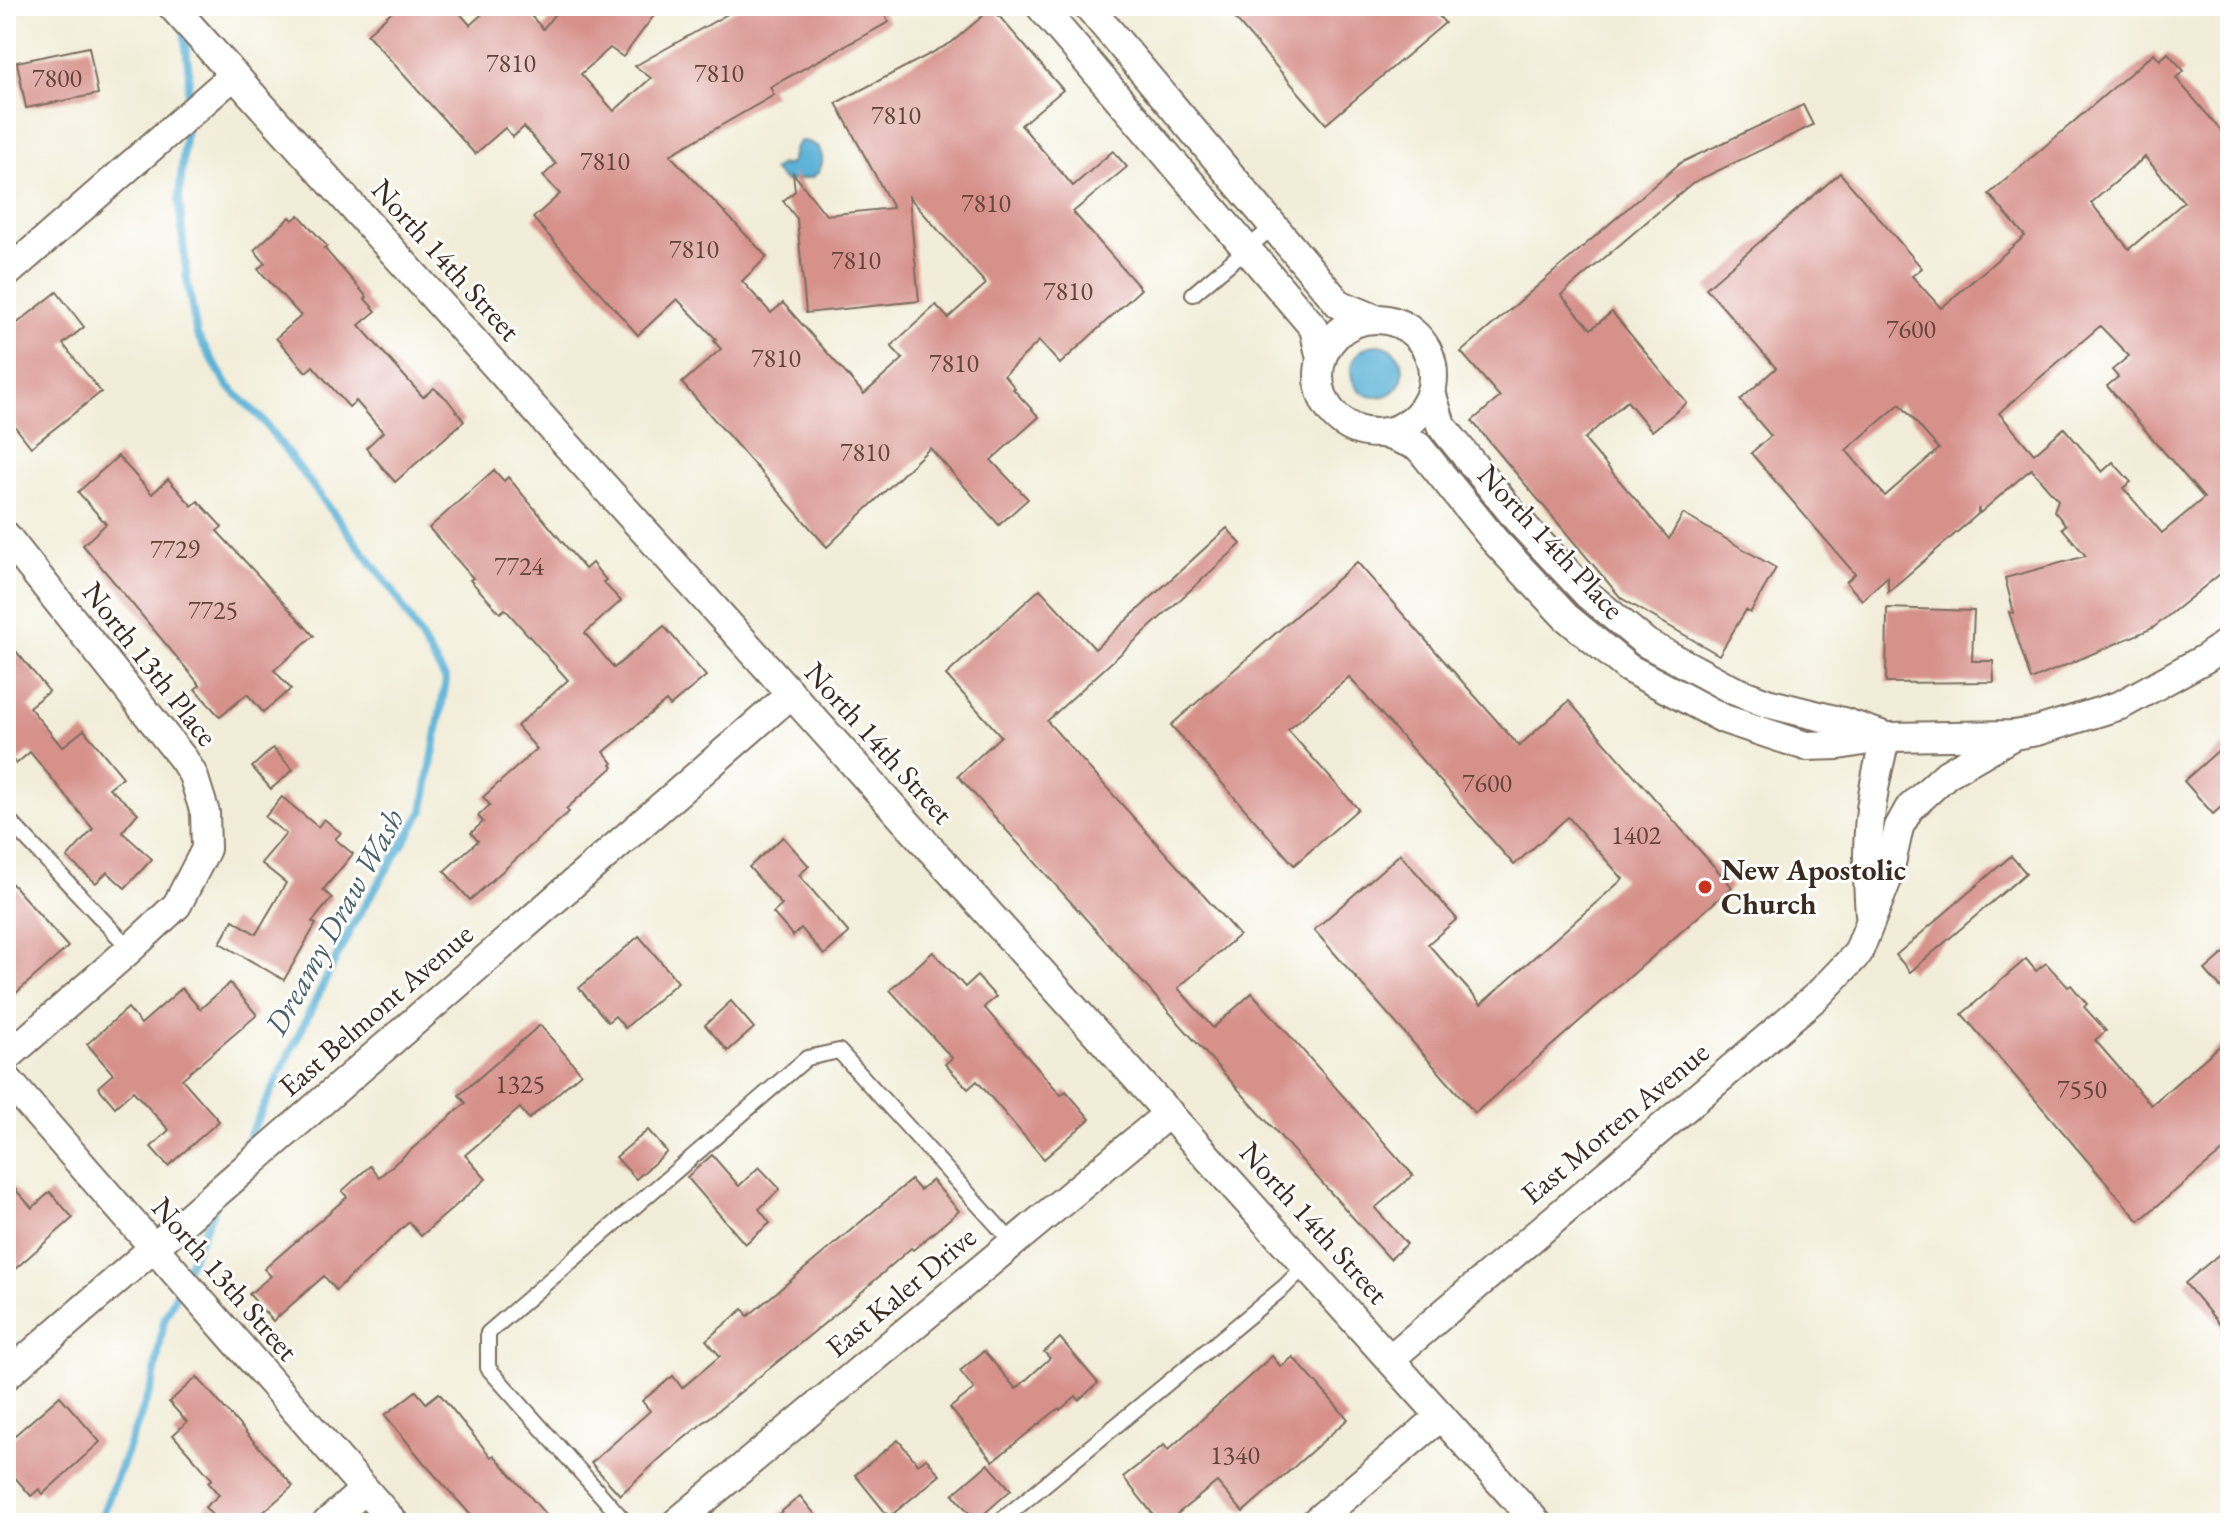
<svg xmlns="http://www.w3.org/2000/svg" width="2236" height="1529" viewBox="0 0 2236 1529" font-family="'EB Garamond',serif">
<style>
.water{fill:#5bb2d7;stroke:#4b6e7a;stroke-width:2}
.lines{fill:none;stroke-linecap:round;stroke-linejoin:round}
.stream{stroke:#5bb2d7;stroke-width:8}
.building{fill:#d7918b;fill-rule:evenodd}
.service-casing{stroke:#7b6e5f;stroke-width:18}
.minor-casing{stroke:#7b6e5f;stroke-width:32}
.service{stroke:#fff;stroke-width:14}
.minor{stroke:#fff;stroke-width:28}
.poi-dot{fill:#c8321e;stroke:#fff;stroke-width:3}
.labels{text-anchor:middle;stroke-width:6;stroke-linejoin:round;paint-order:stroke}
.number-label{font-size:26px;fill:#624439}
.street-label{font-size:30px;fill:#3b2a1e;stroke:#fff}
.poi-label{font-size:30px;font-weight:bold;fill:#3b2a1e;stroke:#fff;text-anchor:start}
.water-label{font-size:32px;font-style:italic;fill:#486068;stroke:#fff}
</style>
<rect width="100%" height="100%" fill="#fff"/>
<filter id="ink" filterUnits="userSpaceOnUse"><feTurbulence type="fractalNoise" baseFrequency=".0125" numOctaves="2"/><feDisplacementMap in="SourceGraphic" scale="16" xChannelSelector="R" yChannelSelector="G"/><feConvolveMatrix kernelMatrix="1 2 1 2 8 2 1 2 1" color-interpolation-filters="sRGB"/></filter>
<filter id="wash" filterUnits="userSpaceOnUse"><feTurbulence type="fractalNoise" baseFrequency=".006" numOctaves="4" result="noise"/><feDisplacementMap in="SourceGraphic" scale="32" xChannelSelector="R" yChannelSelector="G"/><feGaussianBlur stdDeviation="1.8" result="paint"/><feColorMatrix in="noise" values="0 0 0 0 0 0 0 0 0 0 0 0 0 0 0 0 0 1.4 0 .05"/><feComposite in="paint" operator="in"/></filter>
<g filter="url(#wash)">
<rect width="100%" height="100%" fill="#f2edd8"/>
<g class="water">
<path d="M 800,141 C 822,141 830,163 813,177 L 785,182 L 773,170 L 781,164 L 784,166 L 791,163 L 795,147 Z"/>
<circle cx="1377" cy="371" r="26"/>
</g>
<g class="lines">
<g class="stream">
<path d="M 184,31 L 189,73 L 187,109"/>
<path d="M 186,126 L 179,199 L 187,280 L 197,335 L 228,386 L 261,418 L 393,591 L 446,680 L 423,811 L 352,926 L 237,1161"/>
<path d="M 185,1273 L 214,1209"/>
<path d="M 99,1523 L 153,1383 L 164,1320 L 180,1286"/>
</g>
</g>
<g id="blocks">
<g class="building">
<path d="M 398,6 L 454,6 L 470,25 L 491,6 L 522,6 L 543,29 L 561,6 L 661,6 L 623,57 L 610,48 L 581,74 L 614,111 L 651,78 L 635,66 L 742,6 L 880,6 L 889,22 L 770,87 L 774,95 L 670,155 L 767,257 L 742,281 L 771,313 L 783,303 L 864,394 L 903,359 L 891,346 L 936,305 L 948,318 L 986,284 L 909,197 L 919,301 L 806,313 L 797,219 L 783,201 L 795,191 L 793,173 L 826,215 L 893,208 L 836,103 L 951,43 L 992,8 L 1063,90 L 1021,125 L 1073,186 L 1113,151 L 1127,167 L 1073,212 L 1141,289 L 1060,364 L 1039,341 L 1004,375 L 1015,388 L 1013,389 L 1039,417 L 991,460 L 1028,499 L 999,525 L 930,448 L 827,547 L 682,383 L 721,349 L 714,341 L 716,339 L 677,299 L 638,335 L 533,218 L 560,194 L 543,176 L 556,164 L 524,127 L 513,137 L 505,128 L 475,154 L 367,34 Z"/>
<path d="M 1224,6 L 1430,6 L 1445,23 L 1326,124 Z"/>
<path d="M 89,47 L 98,94 L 26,108 L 17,62 Z"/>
<path d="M 2154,53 L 2160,60 L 2168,53 L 2184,71 L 2176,78 L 2230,141 L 2230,566 L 2153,628 L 2031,680 L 2009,612 L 2014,613 L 2005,578 L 2086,556 L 2062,528 L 2066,525 L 2054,511 L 2058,500 L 2031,469 L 1980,513 L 1978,508 L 1978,514 L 1888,592 L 1888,576 L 1862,600 L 1846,582 L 1855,574 L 1751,453 L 1771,436 L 1740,400 L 1776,368 L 1706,288 L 1840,173 L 1922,268 L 1912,276 L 1941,308 L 2025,236 L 1989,194 ZM 2145,157 L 2184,202 L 2129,249 L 2091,203 ZM 2100,326 L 2129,356 L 2112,370 L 2118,377 L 2107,386 L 2204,498 L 2162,533 L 2123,488 L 2131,482 L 2113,462 L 2102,472 L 2064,428 L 2034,454 L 1999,413 ZM 1900,404 L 1939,449 L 1885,496 L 1846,450 Z"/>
<path d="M 1803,105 L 1813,125 L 1692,183 L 1561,295 L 1591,329 L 1612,312 L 1687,403 L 1652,431 L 1627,401 L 1584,439 L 1669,539 L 1683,514 L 1776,568 L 1750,613 L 1746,610 L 1719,655 L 1621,598 L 1472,421 L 1500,397 L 1461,352 L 1680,163 Z"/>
<path d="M 299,215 L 327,246 L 324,248 L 367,297 L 365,299 L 376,311 L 359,325 L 423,397 L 434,388 L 447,399 L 464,421 L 395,482 L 366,448 L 383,432 L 356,401 L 349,407 L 313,366 L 306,372 L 276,338 L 301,316 L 258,269 L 265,263 L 254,250 L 290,217 L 293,220 Z"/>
<path d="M 57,292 L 84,327 L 63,344 L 101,392 L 31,447 L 6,415 L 6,332 Z"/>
<path d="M 118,456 L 152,494 L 168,479 L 192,506 L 198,501 L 222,527 L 217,531 L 314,636 L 274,670 L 291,689 L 263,712 L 247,694 L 220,717 L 195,689 L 200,685 L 83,545 L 106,524 L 78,492 Z"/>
<path d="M 494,470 L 504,481 L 508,477 L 585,569 L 592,563 L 606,580 L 603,582 L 621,601 L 585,633 L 614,668 L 664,626 L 706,676 L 670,706 L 666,701 L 604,752 L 613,763 L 611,765 L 613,767 L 566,809 L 569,812 L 470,900 L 444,871 L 478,841 L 471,833 L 483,822 L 478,816 L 490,805 L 483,797 L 537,749 L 517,726 L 568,680 L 505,609 L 500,613 L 470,580 L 473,578 L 429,528 Z"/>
<path d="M 1227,528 L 1241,544 L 1047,721 L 1239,935 L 1178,988 L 1213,1028 L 1252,993 L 1413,1175 L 1375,1208 L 1407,1244 L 1390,1259 L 958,776 L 1001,736 L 946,675 L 1040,589 L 1095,649 Z"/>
<path d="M 1357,562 L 1519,746 L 1569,701 L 1732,887 L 1475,1113 L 1314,930 L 1400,854 L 1457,919 L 1428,944 L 1481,1004 L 1623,879 L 1568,817 L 1514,865 L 1349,677 L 1288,730 L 1358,809 L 1294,865 L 1171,725 Z"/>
<path d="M 1887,608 L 1974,611 L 1972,661 L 1993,661 L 1994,682 L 1886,683 Z"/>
<path d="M 6,639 L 49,691 L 29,707 L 62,747 L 84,730 L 123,777 L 109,788 L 138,813 L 122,832 L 152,859 L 125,888 L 107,872 L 96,883 L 67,858 L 93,829 L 30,752 L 16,764 L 6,752 Z"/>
<path d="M 2230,740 L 2230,799 L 2213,814 L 2184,781 Z"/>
<path d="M 273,748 L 293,770 L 271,789 L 252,767 Z"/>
<path d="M 282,797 L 318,827 L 324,819 L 341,833 L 335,839 L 353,854 L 323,890 L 332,898 L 312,922 L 316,924 L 284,980 L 220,943 L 233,920 L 256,934 L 286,883 L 261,863 L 286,834 L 265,817 Z"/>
<path d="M 783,837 L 809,866 L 799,875 L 849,933 L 824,955 L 801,928 L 793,936 L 773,913 L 782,905 L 749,867 Z"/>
<path d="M 2011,856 L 2026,873 L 1910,972 L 1896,955 Z"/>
<path d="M 6,877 L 68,947 L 6,1002 Z"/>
<path d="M 639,936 L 678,982 L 625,1028 L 615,1016 L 608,1022 L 579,988 Z"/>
<path d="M 2230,948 L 2230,998 L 2205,970 Z"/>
<path d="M 933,952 L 965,987 L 977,976 L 996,997 L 984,1007 L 1061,1095 L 1066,1091 L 1090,1119 L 1044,1159 L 977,1081 L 968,1089 L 945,1064 L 952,1058 L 890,990 Z"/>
<path d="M 2026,959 L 2036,971 L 2046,963 L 2068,987 L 2071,985 L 2087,1004 L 2084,1007 L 2106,1031 L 2095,1040 L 2151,1105 L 2230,1037 L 2230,1145 L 2139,1221 L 1962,1014 Z"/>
<path d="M 230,983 L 257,1015 L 182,1079 L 219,1121 L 168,1166 L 151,1147 L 169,1130 L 133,1091 L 115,1107 L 98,1087 L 113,1074 L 87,1044 L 128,1008 L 141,1024 L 182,988 L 200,1009 Z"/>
<path d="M 731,1001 L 754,1028 L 728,1051 L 705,1025 Z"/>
<path d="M 540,1025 L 581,1073 L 529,1119 L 520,1108 L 465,1155 L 486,1179 L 421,1236 L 409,1222 L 336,1290 L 324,1276 L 273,1321 L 249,1294 L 271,1276 L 264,1269 L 347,1197 L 342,1191 L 370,1166 L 379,1177 L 466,1103 L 459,1095 Z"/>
<path d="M 648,1130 L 667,1152 L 636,1179 L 616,1157 Z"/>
<path d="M 712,1155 L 739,1186 L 759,1167 L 780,1189 L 759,1209 L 770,1223 L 745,1244 L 687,1177 Z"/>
<path d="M 6,1179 L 32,1208 L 50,1192 L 73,1218 L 6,1277 Z"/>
<path d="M 911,1180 L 920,1190 L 932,1180 L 959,1211 L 913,1250 L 911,1248 L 848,1304 L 665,1454 L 620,1495 L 591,1463 L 650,1411 L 642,1401 L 673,1376 L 682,1388 L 720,1356 L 706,1340 L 743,1309 L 748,1316 Z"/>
<path d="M 2230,1245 L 2230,1337 L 2185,1283 Z"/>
<path d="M 1060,1338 L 1098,1383 L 1079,1400 L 1076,1396 L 1060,1410 L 1059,1408 L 993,1461 L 950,1408 L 974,1389 L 960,1371 L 984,1351 L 1016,1389 L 1050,1358 L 1044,1352 Z"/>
<path d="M 1272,1356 L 1281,1367 L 1293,1357 L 1348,1419 L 1243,1512 L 1217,1482 L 1166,1523 L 1160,1523 L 1123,1477 L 1164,1445 L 1168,1450 Z"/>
<path d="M 197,1377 L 293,1486 L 251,1523 L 219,1523 L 205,1507 L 219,1495 L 208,1482 L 212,1479 L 173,1435 L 187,1422 L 169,1402 Z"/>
<path d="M 416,1391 L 426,1403 L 439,1393 L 491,1457 L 494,1455 L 553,1523 L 478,1523 L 424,1463 L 385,1415 Z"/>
<path d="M 60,1396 L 100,1442 L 43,1494 L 39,1489 L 31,1496 L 6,1467 L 6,1443 Z"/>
<path d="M 898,1440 L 918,1464 L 926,1458 L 940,1475 L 889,1517 L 855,1475 Z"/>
<path d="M 988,1464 L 1011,1490 L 976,1521 L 953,1494 Z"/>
<path d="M 800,1496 L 822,1523 L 768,1523 Z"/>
</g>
</g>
</g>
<g filter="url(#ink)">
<use href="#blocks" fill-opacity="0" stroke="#7b6e5f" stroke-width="2"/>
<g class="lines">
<defs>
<g id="service">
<path d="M 1193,294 L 1274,226"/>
<path d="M 6,817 L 130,949"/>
<path d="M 626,1523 L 488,1368 L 488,1333 L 807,1058 L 839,1051 L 1013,1243"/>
<path d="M 998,1523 L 1284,1287 L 1306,1265"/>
</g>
<g id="minor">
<path d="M 172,6 L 1537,1523"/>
<path d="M 1040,6 L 1314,328 L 1321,359"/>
<path d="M 1088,6 L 1339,304 L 1373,318"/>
<path d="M 6,274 L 234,75"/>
<circle cx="1376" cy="376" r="57"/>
<path d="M 1431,392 L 1441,425 L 1518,520 L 1588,595 L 1646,643 L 1733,690 L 1767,703 L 1843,722 L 1881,735"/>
<path d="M 1383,433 L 1418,446 L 1494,540 L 1566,617 L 1628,668 L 1724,719 L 1806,746 L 1839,745 L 1886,737 L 2014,735 L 2037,731 L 2121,705 L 2206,658 L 2230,641"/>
<path d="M 6,536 L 184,760 L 193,775 L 205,813 L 206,849 L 177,905 L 130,949 L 6,1058"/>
<path d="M 1870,914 C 1865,849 1868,800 1886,737"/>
<path d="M 6,1078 L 394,1523"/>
<path d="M 1390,1359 L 1818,995 L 1858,953 L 1888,877 L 1899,827 L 1909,809 L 1947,774 L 2014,735"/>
<path d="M 6,1376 L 790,695"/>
<path d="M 327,1523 L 364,1490"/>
<path d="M 676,1523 L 1169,1113"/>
<path d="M 1314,1523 L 1441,1416"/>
</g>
</defs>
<use href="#service" class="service-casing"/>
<use href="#minor" class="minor-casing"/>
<use href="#service" class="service"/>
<use href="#minor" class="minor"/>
</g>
</g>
<circle class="poi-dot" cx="1705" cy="887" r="8"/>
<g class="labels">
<g class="number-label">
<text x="511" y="72">7810</text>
<text x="719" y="82">7810</text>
<text x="57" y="87">7800</text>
<text x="896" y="124">7810</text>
<text x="605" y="170">7810</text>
<text x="986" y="212">7810</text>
<text x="694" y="258">7810</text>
<text x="856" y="269">7810</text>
<text x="1068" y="300">7810</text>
<text x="1911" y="338">7600</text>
<text x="776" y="367">7810</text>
<text x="954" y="372">7810</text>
<text x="865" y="461">7810</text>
<text x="175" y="558">7729</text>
<text x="519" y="575">7724</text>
<text x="213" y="619">7725</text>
<text x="1487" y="792">7600</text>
<text x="1636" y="844">1402</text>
<text x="520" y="1093">1325</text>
<text x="2082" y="1098">7550</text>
<text x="1235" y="1464">1340</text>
</g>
<g class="street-label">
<text transform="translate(446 260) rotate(48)" y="10">North 14th Street</text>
<text transform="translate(1551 542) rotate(47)" y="10">North 14th Place</text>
<text transform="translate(150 664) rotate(52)" y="10">North 13th Place</text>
<text transform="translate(879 743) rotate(48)" y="10">North 14th Street</text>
<text transform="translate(376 1010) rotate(-41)" y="10">East Belmont Avenue</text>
<text transform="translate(1615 1123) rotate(-40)" y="10">East Morten Avenue</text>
<text transform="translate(1314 1223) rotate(48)" y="10">North 14th Street</text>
<text transform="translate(225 1279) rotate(49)" y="10">North 13th Street</text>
<text transform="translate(901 1292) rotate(-40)" y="10">East Kaler Drive</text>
</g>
<g class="poi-label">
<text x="1721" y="880">New Apostolic<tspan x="1721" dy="34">Church</tspan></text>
</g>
<g class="water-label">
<text transform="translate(334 922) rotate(-61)" y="11">Dreamy Draw Wash</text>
</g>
</g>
<rect width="2236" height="1529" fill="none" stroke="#fff" stroke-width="32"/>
</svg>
